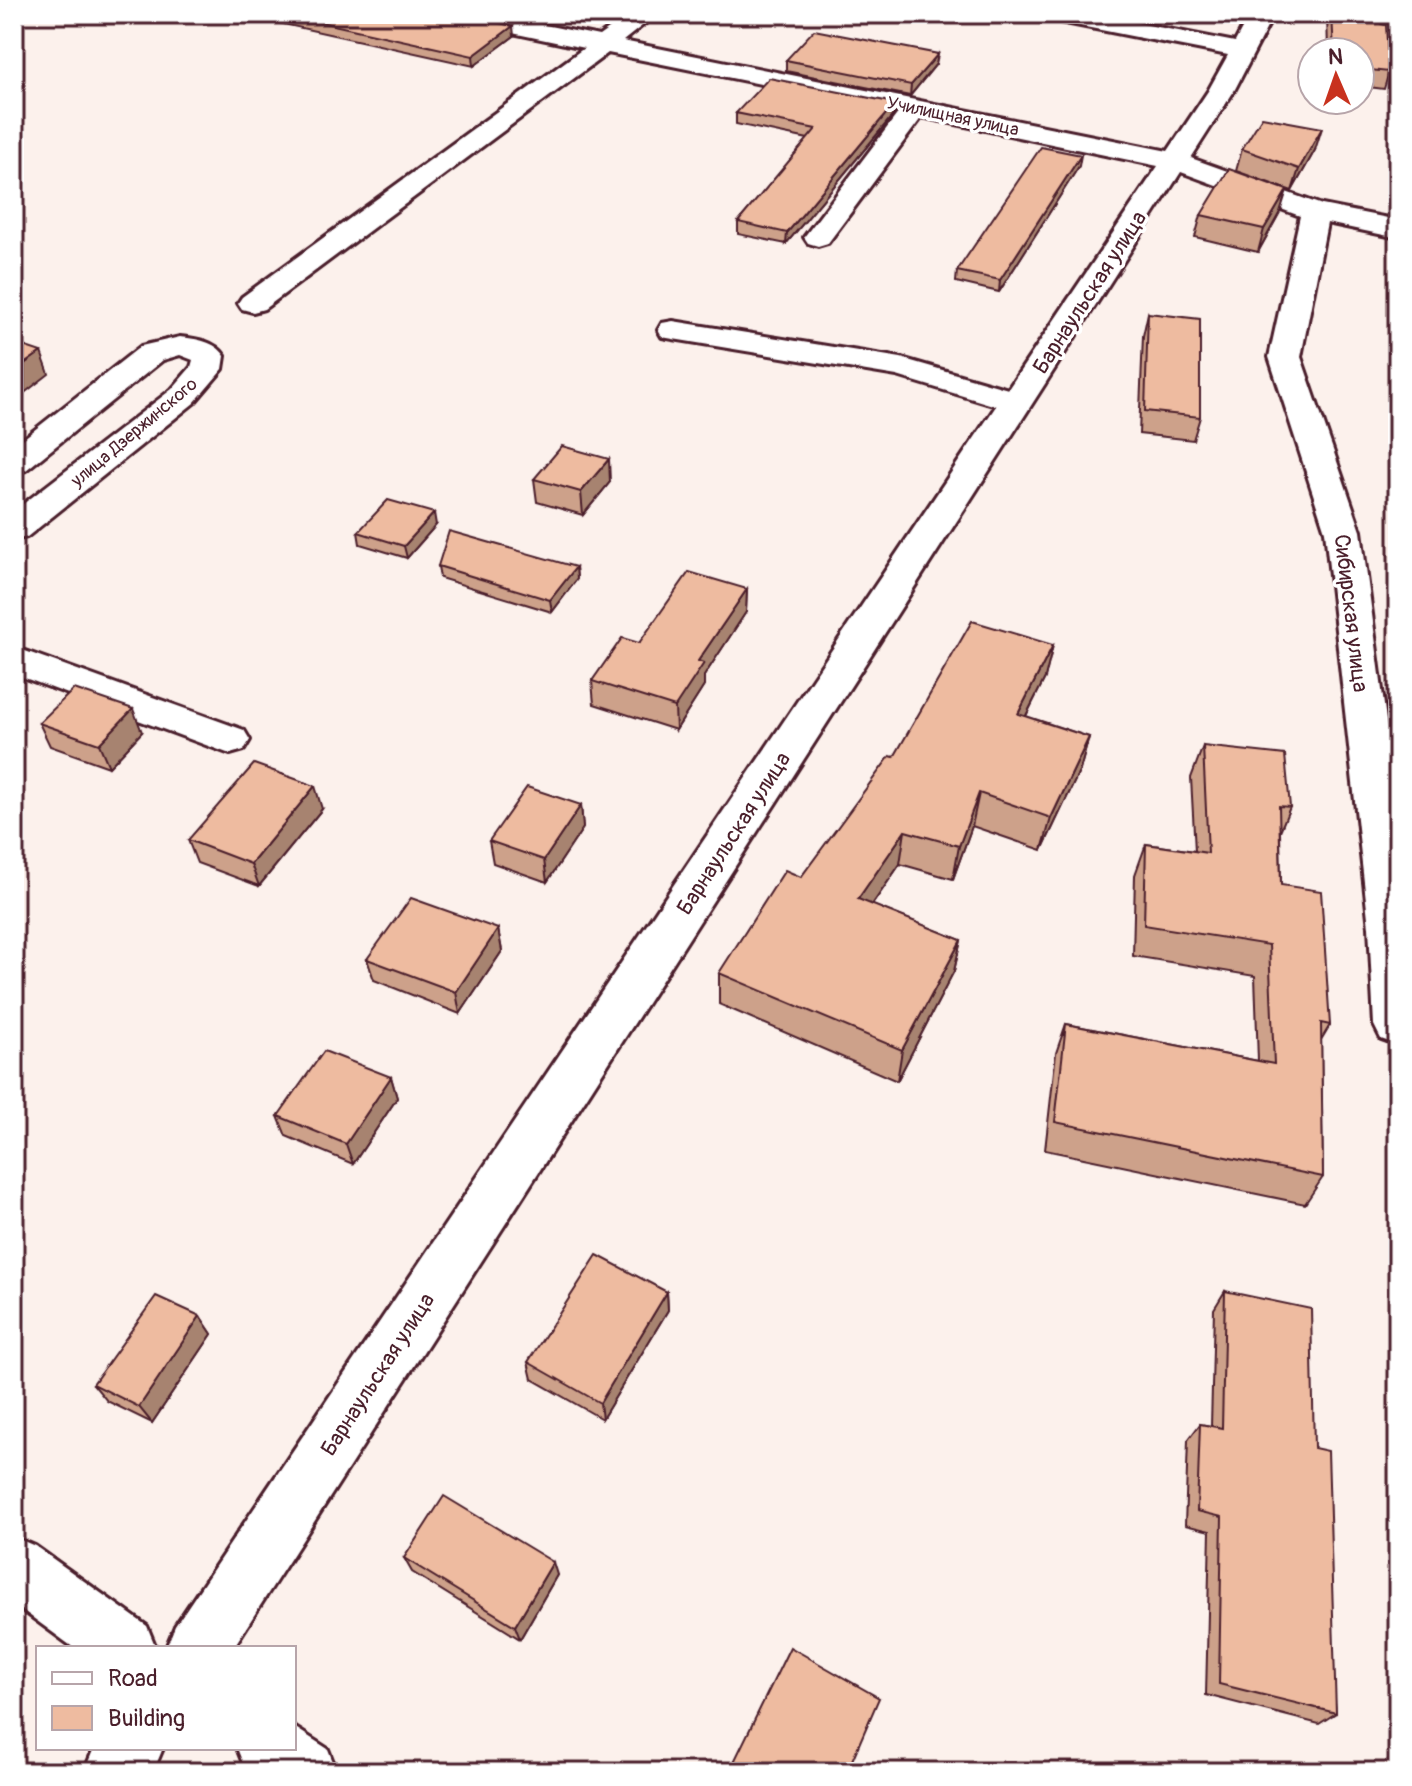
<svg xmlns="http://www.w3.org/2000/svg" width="1412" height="1786" viewBox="0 0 1412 1786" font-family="Pangolin,sans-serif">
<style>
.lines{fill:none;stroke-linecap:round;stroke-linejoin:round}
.minor-casing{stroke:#4a1f2b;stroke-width:6}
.minor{fill:#fff;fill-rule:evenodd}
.wall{fill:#cda18a;stroke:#4a1f2b;stroke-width:2}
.shaded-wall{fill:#a78370;stroke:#4a1f2b;stroke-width:2}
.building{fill:#eebba0;stroke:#4a1f2b;stroke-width:2}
.labels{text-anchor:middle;stroke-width:7;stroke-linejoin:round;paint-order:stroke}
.far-street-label{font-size:18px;fill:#4a1f2b;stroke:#fff}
.street-label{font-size:22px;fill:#4a1f2b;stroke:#fff}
</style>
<rect width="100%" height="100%" fill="#fcf1ec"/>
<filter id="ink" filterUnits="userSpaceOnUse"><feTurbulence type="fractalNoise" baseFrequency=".0125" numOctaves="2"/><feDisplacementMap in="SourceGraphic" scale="16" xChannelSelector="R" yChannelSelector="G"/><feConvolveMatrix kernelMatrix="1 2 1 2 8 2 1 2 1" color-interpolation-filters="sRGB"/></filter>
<g filter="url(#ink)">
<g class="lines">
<defs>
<g id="minor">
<path d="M 443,14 L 490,14 L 599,36 L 630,14 L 657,14 L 623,41 L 1168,151 L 1208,91 L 1228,55 L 1055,21 L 1047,19 L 1043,14 L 1091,14 L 1235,42 L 1250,14 L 1274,14 L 1234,91 L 1191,158 L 1322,205 L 1398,220 L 1398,238 L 1327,223 L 1301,357 L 1361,531 L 1398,811 L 1398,1045 L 1381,1039 L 1374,1025 L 1369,927 L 1325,531 L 1269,357 L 1300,216 L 1181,172 L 233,1648 L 166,1648 L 175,1626 L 996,406 L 897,376 L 673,339 L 662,337 L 658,330 L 662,323 L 673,321 L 901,358 L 1008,389 L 1158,166 L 922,117 L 828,243 L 818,246 L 808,243 L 804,237 L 899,112 L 608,53 L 264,309 L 253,312 L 242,309 L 238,303 L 242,297 L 584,48 L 455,21 L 447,19 Z"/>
<path d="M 180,337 C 197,339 215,341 225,356 L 223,369 L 194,403 L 27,537 L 14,540 L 14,511 L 172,389 L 191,367 L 193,360 L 180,355 L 163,360 L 26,470 L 14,473 L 14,446 L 141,346 Z"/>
<path d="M 14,647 L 244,730 L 250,740 L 244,750 L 230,754 L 14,674 Z"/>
<path d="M 14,1537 L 35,1546 L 147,1626 L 156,1648 L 74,1648 L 14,1604 Z"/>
<path d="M 294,1727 L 328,1749 L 337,1772 L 246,1771 L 237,1748 L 294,1748 Z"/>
<path d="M 94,1748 L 163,1748 L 153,1772 L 84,1772 Z"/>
</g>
</defs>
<use href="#minor" class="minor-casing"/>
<use href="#minor" class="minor"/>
</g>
<g class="wall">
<path d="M 264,14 L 457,14 L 514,36 L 474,66 L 265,20 Z"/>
<path d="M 505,14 L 544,14 L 535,20 Z"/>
<path d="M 1327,14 L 1378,14 L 1389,72 L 1384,89 L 1360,86 L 1360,52 L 1328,52 Z"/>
<path d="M 938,54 L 936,64 L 910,96 L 786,71 L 786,60 Z"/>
<path d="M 736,113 L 894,114 L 786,244 L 738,234 L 738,222 L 808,139 L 736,124 Z"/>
<path d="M 1242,149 L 1315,150 L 1292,191 L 1236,171 Z"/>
<path d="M 1079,166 L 999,292 L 956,282 L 957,271 Z"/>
<path d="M 1280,212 L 1258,252 L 1195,237 L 1201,215 Z"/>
<path d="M 1148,313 L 1200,417 L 1193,440 L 1139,434 L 1143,336 Z"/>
<path d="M 534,479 L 610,482 L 583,515 L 537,502 Z"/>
<path d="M 436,525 L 407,558 L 360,544 L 358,532 Z"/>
<path d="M 438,566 L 576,567 L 577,579 L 552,612 L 440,578 Z"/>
<path d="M 747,589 L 746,612 L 704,676 L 704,686 L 676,730 L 594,704 L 592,681 L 639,643 Z"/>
<path d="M 1053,645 L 1045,678 L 1026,716 L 1089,737 L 1080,770 L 1042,850 L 972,826 L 953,879 L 900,864 L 872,905 L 961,940 L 954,971 L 897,1081 L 719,1004 L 719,973 L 801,877 L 894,757 Z"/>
<path d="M 39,723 L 142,732 L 109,767 L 50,746 Z"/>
<path d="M 1203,746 L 1290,807 L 1280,831 L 1281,885 L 1330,1025 L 1321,1040 L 1323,1177 L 1305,1204 L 1045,1150 L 1056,1053 L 1066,1024 L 1258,1061 L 1255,976 L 1133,956 L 1135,875 L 1146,844 L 1195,851 L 1191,778 Z"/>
<path d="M 581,805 L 583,828 L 547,882 L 493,863 L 489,841 Z"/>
<path d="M 322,809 L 259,886 L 197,863 L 188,840 Z"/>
<path d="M 498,929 L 502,951 L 460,1014 L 374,980 L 367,959 Z"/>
<path d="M 391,1077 L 397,1098 L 353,1164 L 286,1136 L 278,1116 Z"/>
<path d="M 1225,1291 L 1314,1448 L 1336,1713 L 1319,1724 L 1206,1695 L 1210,1531 L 1185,1525 L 1188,1440 L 1200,1424 L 1211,1426 L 1214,1309 Z"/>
<path d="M 667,1292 L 668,1310 L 602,1419 L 532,1379 L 528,1362 Z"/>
<path d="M 200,1316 L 212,1334 L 152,1423 L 107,1401 L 93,1384 Z"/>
<path d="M 404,1558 L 557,1575 L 520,1639 L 412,1572 Z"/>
</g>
<g class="shaded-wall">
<path d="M 535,14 L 544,14 L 535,20 Z"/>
<path d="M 513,26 L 514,36 L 474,66 L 473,56 Z"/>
<path d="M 938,54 L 936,64 L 910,96 L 911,85 Z"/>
<path d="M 895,103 L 894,114 L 786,244 L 787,233 Z"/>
<path d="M 1322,128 L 1315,150 L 1292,191 L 1299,169 Z"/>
<path d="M 1081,155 L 1079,166 L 999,292 L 1000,280 Z"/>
<path d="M 1287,190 L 1280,212 L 1258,252 L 1264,229 Z"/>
<path d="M 41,352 L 49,374 L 14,401 L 14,371 Z"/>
<path d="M 609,459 L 610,482 L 583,515 L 581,492 Z"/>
<path d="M 434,513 L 436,525 L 407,558 L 404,546 Z"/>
<path d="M 576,567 L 577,579 L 552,612 L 550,600 Z"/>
<path d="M 747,589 L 746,612 L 704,676 L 704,686 L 676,730 L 675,707 L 698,661 Z"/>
<path d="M 1053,645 L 1045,678 L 1010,747 L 1018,714 Z"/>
<path d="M 133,709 L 142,732 L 109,767 L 99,744 Z"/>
<path d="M 1089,737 L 1080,770 L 1042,850 L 1051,818 Z"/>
<path d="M 315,786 L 322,809 L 259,886 L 251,864 Z"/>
<path d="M 979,793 L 972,826 L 953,879 L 959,846 Z"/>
<path d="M 581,805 L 583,828 L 547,882 L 544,860 Z"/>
<path d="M 905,831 L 900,864 L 854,931 L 858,899 Z"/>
<path d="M 498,929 L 502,951 L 460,1014 L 456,992 Z"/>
<path d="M 961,940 L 954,971 L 897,1081 L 902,1050 Z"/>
<path d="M 391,1077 L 397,1098 L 353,1164 L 346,1144 Z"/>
<path d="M 14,1223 L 20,1230 L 14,1237 Z"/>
<path d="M 667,1292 L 668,1310 L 602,1419 L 600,1403 Z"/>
<path d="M 200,1316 L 212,1334 L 152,1423 L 139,1407 Z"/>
<path d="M 553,1562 L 557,1575 L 520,1639 L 515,1626 Z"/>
</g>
<g class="building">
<path d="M 284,14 L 457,14 L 513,26 L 473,56 Z"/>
<path d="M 1332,14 L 1378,14 L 1381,24 L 1386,25 L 1389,72 L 1360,69 L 1360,52 L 1334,52 Z"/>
<path d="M 814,30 L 938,54 L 911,85 L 786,60 Z"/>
<path d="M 769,78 L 895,103 L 787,233 L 738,222 L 816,129 L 736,113 Z"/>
<path d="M 1262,117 L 1322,128 L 1299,169 L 1242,149 Z"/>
<path d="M 1041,147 L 1081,155 L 1000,280 L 957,271 Z"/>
<path d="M 1229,169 L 1287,190 L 1264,229 L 1201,215 Z"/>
<path d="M 1148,313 L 1200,319 L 1200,417 L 1145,411 Z"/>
<path d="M 14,343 L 41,352 L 14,371 Z"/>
<path d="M 562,446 L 609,459 L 581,492 L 534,479 Z"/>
<path d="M 388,500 L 434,513 L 404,546 L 358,532 Z"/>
<path d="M 449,531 L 576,567 L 550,600 L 438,566 Z"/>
<path d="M 689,572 L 747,589 L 698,661 L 704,663 L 675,707 L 592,681 L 622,638 L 639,643 Z"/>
<path d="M 972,621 L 1053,645 L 1018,714 L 1089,737 L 1051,818 L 979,793 L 959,846 L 905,831 L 858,899 L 961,940 L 902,1050 L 719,973 L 785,870 L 801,877 L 890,756 L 894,757 Z"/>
<path d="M 74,689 L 133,709 L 99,744 L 39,723 Z"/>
<path d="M 1203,746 L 1285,755 L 1290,807 L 1279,806 L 1281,885 L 1321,891 L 1330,1025 L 1321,1023 L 1323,1177 L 1055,1122 L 1066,1024 L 1274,1064 L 1269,945 L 1144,925 L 1146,844 L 1208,853 Z"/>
<path d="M 254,764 L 315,786 L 251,864 L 188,840 Z"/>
<path d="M 527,787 L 581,805 L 544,860 L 489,841 Z"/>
<path d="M 411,898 L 498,929 L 456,992 L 367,959 Z"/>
<path d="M 324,1051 L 391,1077 L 346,1144 L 278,1116 Z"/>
<path d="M 597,1255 L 667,1292 L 600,1403 L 528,1362 Z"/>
<path d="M 1225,1291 L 1311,1309 L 1314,1448 L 1328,1451 L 1336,1713 L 1219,1684 L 1222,1517 L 1197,1511 L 1200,1424 L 1222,1428 Z"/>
<path d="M 156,1296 L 200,1316 L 139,1407 L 93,1384 Z"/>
<path d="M 444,1496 L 553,1562 L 515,1626 L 404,1558 Z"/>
<path d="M 790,1647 L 879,1698 L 847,1772 L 738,1772 L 731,1768 Z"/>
</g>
</g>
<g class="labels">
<g class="far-street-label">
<text transform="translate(953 116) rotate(12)" y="6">Училищная улица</text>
<text transform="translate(134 432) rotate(-40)" y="6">улица Дзержинского</text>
</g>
<g class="street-label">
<text transform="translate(1089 292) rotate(-57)" y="8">Барнаульская улица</text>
<text transform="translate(1352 613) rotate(83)" y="8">Сибирская улица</text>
<text transform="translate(733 833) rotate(-57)" y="8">Барнаульская улица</text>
<text transform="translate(377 1374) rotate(-57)" y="8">Барнаульская улица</text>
</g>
</g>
<rect width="1412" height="1786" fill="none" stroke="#fff" stroke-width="48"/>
<rect x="24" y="24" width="1364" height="1738" fill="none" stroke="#4a1f2b" stroke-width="3" filter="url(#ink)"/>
<rect x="36" y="1646" width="260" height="104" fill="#ffffff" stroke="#b7a5aa" stroke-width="2"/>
<rect x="52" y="1672" width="40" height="12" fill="#ffffff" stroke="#b7a5aa" stroke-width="2"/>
<text x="108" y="1686" font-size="24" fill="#4a1f2b">Road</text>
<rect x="52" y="1706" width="40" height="24" fill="#eebba0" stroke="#b7a5aa" stroke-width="2"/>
<text x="108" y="1726" font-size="24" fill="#4a1f2b">Building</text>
<g transform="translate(1336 76) rotate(358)"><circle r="38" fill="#ffffff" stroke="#b7a5aa" stroke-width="2"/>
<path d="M0-6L14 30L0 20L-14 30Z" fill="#c8321e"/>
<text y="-12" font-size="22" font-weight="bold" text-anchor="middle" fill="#4a1f2b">N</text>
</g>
</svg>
